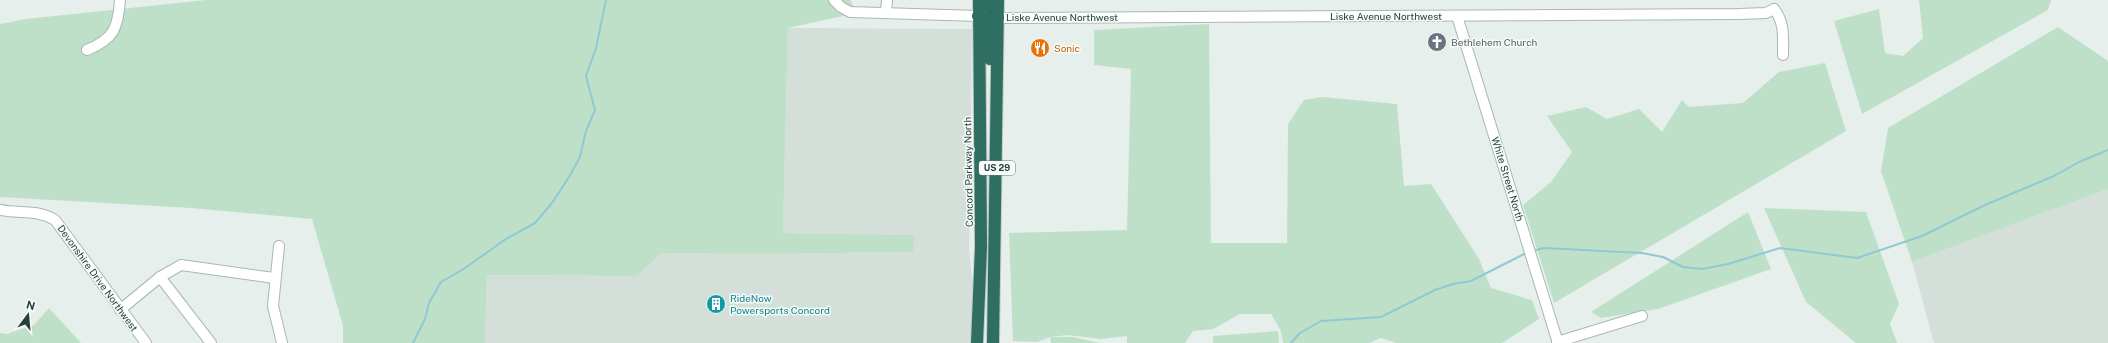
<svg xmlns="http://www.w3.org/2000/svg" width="2108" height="343" viewBox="0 0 2108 343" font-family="'Public Sans',sans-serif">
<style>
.built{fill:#d4dfda}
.green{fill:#bfe0c8}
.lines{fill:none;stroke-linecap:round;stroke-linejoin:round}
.stream{stroke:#8ec9d4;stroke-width:2}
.minor-casing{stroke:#a8b8b2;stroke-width:12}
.highway-casing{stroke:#c2cac8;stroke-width:14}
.minor{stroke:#fff;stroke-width:10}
.highway{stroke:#2f6f62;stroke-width:12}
.labels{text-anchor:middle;stroke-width:3;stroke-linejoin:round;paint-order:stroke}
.shield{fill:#f7fbf9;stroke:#637a73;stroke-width:1}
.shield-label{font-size:9px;font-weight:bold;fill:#24423a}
.street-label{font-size:10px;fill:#24423a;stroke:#f7fbf9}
.worship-label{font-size:10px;fill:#5b616d;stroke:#f7fbf9;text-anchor:start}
.food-label{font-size:10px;fill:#c56008;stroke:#f7fbf9;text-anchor:start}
.culture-label{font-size:10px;fill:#0d838f;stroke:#f7fbf9;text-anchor:start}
</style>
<rect width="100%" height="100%" fill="#e6efeb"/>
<g class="built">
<path d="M 788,28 L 972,29 L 969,251 L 974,295 L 971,343 L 485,343 L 487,275 L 637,276 L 660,253 L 753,254 L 913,252 L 913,235 L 783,233 Z"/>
<path d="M 2108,189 L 2108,343 L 1934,343 L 1912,262 Z"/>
</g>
<g class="green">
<path d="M 206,0 L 850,0 L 857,13 L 788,28 L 783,233 L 914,235 L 913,252 L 753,254 L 661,253 L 637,276 L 487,275 L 485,343 L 343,343 L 343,326 L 312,219 L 191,208 L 0,197 L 0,24 L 26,19 Z"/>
<path d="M 1919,0 L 2051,0 L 2048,10 L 1862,114 L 1834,21 L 1879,9 L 1885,53 L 1903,56 L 1923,38 Z"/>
<path d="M 1209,24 L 1211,243 L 1287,243 L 1288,124 L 1304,100 L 1322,97 L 1397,104 L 1404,186 L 1431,184 L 1479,259 L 1491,288 L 1532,300 L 1539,319 L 1502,343 L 1396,343 L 1381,338 L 1369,343 L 1283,343 L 1281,331 L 1271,314 L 1240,314 L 1213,329 L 1193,331 L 1185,343 L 1127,343 L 1127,336 L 1101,339 L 1068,335 L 1050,337 L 1073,337 L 1099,343 L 1051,343 L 1050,337 L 1037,342 L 1013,341 L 1009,233 L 1127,230 L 1131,69 L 1094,65 L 1094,30 Z"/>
<path d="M 2058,27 L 2108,61 L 2108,189 L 1912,262 L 1881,171 L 1888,128 Z"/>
<path d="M 1825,63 L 1846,131 L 1554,303 L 1523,205 L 1551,182 L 1572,152 L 1547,116 L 1586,107 L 1607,119 L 1639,109 L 1662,132 L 1682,100 L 1689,107 L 1743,103 L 1779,72 Z"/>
<path d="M 1764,208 L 1866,212 L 1899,304 L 1890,324 L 1897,343 L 1856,343 L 1806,302 Z"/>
<path d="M 1748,212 L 1771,269 L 1658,309 L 1601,318 L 1591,312 Z"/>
<path d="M 49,308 L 81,343 L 0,343 L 0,333 L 7,334 L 34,325 Z"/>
<path d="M 1278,331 L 1279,343 L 1213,343 L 1213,336 Z"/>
</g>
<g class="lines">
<g class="stream">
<path d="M 1536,250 L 1544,248 L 1642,253 L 1663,257 L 1683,267 L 1702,269 L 1728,264 L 1780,248 L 1857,258 L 1922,236 L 1985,205 L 2054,176 L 2079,162 L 2108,150"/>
<path d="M 413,343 L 425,319 L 429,303 L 441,282 L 462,270 L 506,239 L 535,223 L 552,203 L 569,177 L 580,157 L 586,131 L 595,110 L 586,76 L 596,48 L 606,0"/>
<path d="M 1291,343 L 1300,333 L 1321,321 L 1381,317 L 1435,290 L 1453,284 L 1471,281 L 1524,254"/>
</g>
<defs>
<g id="minor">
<path d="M 834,0 L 841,7 L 850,12 L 978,16"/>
<path d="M 1774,9 C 1785,23 1783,37 1783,55"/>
<path d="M 886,12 L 887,0"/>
<path d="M 1457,16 L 1558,343"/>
<path d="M 998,18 L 1739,14 L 1766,13 L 1774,9"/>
<path d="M 87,50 C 114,39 118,28 120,0"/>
<path d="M 0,210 C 20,214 37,209 55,220 L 146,343"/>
<path d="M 279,246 L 273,306 L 282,343"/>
<path d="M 160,277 L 211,343"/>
<path d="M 120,310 L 160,277 L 181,265 L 274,278"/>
<path d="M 1557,342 L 1642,316"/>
</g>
<g id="highway">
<path d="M 989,0 L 991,11 L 998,18"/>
<path d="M 978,16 L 986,20 L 990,59"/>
<path d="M 977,343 L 981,247 L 979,0"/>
<path d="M 993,343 L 998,0"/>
</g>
</defs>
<use href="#minor" class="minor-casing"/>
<use href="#highway" class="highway-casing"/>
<use href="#minor" class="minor"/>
<use href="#highway" class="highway"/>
</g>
<defs>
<symbol id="church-disc" viewBox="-11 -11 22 22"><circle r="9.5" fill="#6b7280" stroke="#f7fbf9"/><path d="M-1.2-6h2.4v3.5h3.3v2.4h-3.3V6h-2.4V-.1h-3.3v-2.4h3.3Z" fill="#fff"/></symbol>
<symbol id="restaurant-disc" viewBox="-11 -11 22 22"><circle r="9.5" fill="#e8710a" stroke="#f7fbf9"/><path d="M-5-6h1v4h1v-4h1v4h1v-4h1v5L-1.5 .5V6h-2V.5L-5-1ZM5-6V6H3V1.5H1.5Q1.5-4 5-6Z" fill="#fff"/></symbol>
<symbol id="building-disc" viewBox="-11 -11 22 22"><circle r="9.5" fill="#0f9aa8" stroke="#f7fbf9"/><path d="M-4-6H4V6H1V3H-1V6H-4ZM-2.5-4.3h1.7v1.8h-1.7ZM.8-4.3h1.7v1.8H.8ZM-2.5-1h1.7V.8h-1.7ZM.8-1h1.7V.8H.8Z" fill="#fff"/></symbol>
</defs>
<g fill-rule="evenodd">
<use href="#church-disc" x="1426" y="31" width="22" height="22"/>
<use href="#restaurant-disc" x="1029" y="37" width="22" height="22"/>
<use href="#building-disc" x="705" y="293" width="22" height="22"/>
</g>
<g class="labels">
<rect class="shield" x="979" y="161" width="36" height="14" rx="3"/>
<g class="shield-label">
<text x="997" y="171">US 29</text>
</g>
<g class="street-label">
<text x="1386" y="20">Liske Avenue Northwest</text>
<text x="1062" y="21">Liske Avenue Northwest</text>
<text transform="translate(968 172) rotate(-91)" y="4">Concord Parkway North</text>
<text transform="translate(1508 179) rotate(73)" y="4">White Street North</text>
<text transform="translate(98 278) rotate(54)" y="4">Devonshire Drive Northwest</text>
</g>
<g class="worship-label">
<text x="1451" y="46">Bethlehem Church</text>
</g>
<g class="food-label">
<text x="1054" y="52">Sonic</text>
</g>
<g class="culture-label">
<text x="730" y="302">RideNow<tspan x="730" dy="12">Powersports Concord</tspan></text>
</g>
</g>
<g transform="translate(28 315) rotate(16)" stroke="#f7fbf9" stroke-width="3" paint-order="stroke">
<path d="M0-3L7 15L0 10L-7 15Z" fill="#24423a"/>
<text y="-6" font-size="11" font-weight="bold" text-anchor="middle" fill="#24423a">N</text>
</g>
</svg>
